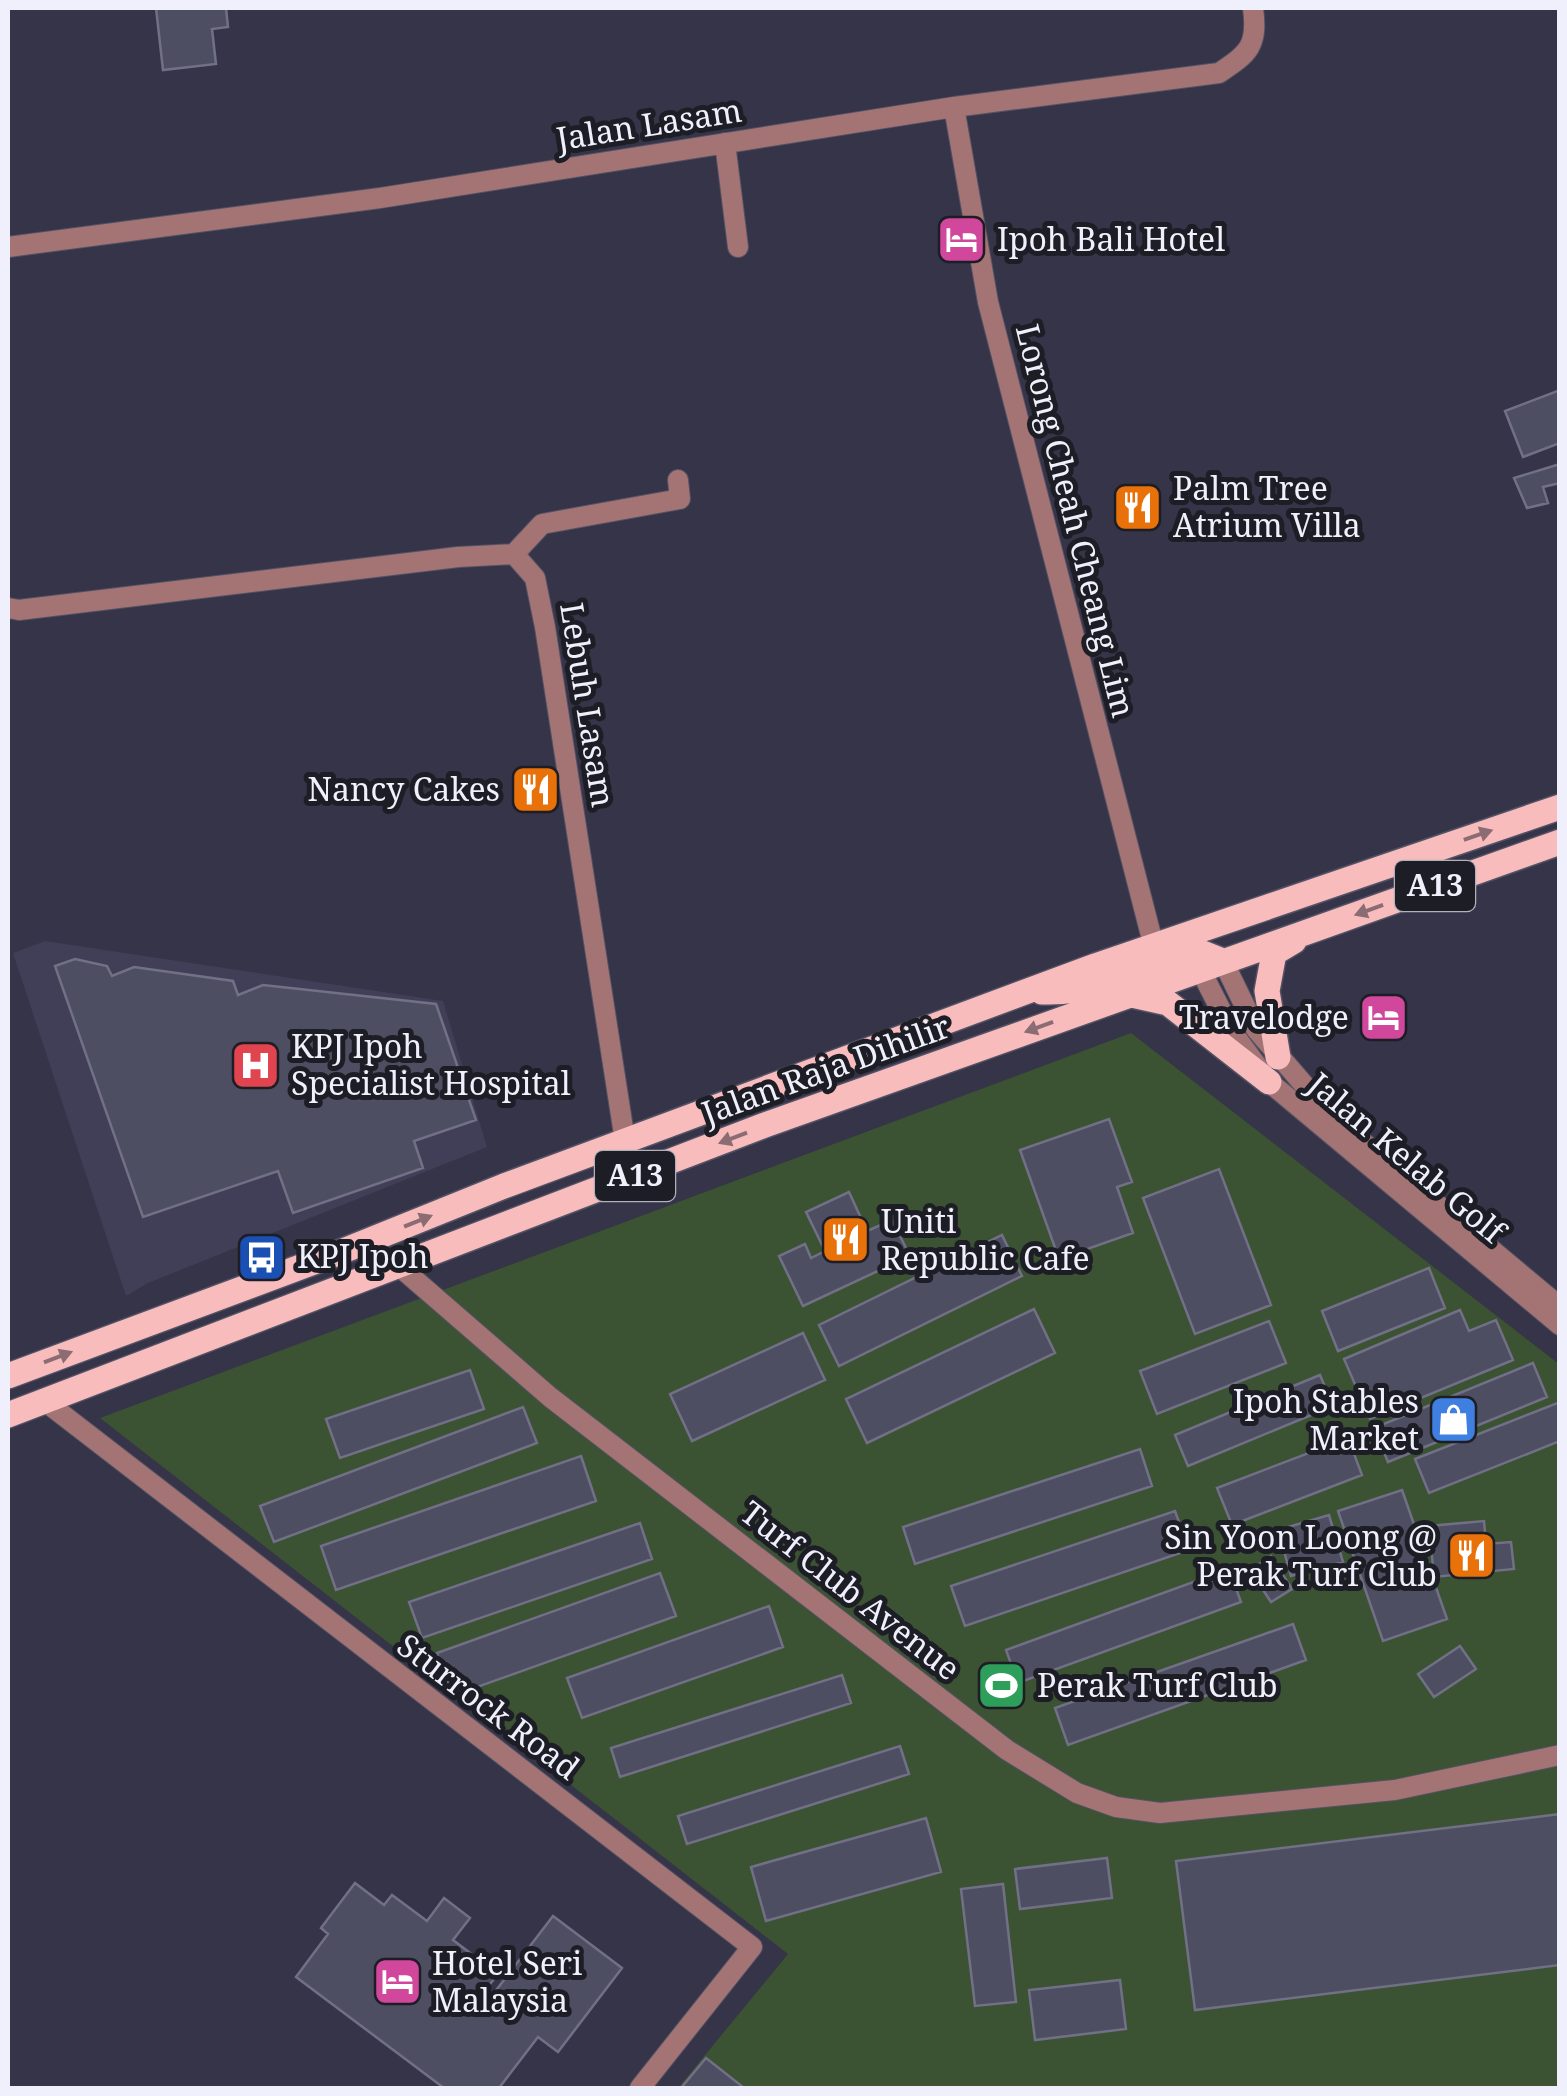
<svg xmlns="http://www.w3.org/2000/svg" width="1567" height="2096" font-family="'Noto Serif',serif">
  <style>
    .built { fill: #403f57 }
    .green { fill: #3b5233 }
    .building { fill: #4e4e62; stroke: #717086; stroke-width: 2.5 }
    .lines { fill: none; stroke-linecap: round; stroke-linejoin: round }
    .minor-casing { stroke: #535265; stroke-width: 22 }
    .tertiary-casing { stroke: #535265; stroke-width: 22 }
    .primary-casing { stroke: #535265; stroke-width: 28 }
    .minor { stroke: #a47474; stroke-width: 20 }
    .tertiary { stroke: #a47474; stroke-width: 20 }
    .primary { stroke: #f8bcbd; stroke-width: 25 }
    .oneway { fill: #8a6c72 }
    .labels { text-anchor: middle; stroke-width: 10; stroke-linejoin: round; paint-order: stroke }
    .shield { fill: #1d1d26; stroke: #b1b1bc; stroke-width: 2.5 }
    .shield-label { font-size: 30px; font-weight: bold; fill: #f0f0fc }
    .street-label { font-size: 32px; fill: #f0f0fc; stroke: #1d1d26 }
    .poi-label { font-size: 32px; fill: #f0f0fc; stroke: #1d1d26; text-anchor: start }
  </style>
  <rect width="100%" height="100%" fill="#353448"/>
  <path class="built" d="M45 941 443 1001 487 1147 148 1283 126 1296 13 953Z"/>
  <path class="green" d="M1131 1033 1559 1364V2088H678L788 1954 100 1418Z"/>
  <path class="building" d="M156 8H226L228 27 212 29 216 64 163 70Z
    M1560 390V443L1523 457 1505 411Z
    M1560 464V483L1543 487 1548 503 1527 508 1514 478Z
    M75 959 107 966 112 976 134 967 233 981 238 995 263 985 436 1004 476 1120 414 1141 423 1168 293 1213 278 1171 143 1217 55 966Z
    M1109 1119 1132 1182 1117 1187 1133 1233 1059 1259 1020 1150Z
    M1219 1169 1271 1305 1195 1334 1143 1198Z
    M849 1192 867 1231 892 1220 910 1256 803 1306 779 1256 805 1244 811 1258 825 1251 806 1212Z
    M1002 1235 1022 1276 839 1366 819 1325Z
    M1429 1268 1445 1308 1338 1351 1322 1311Z
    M1034 1309 1055 1353 867 1443 846 1399Z
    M1460 1310 1469 1331 1496 1320 1513 1360 1370 1419 1344 1359Z
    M1269 1321 1286 1363 1157 1414 1140 1371Z
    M803 1333 825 1380 692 1441 670 1394Z
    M1533 1363 1547 1397 1388 1462 1374 1428Z
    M470 1370 484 1409 340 1458 326 1419Z
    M1320 1375 1333 1406 1188 1466 1175 1435Z
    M1560 1402V1441L1429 1493 1415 1459Z
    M523 1407 537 1443 274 1542 260 1506Z
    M1348 1438 1362 1475 1232 1525 1217 1488Z
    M1140 1449 1152 1486 915 1564 903 1527Z
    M581 1456 596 1501 336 1590 321 1546Z
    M1402 1490 1447 1619 1383 1641 1338 1511Z
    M1175 1511 1189 1550 965 1626 951 1586Z
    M1329 1515 1343 1562 1291 1576 1278 1530Z
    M1484 1521 1486 1544 1511 1542 1514 1569 1434 1577 1429 1526Z
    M640 1523 652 1559 422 1638 409 1602Z
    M1271 1556 1292 1589 1271 1602 1250 1570Z
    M1229 1569 1241 1602 1018 1683 1006 1650Z
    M660 1573 676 1616 452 1696 437 1653Z
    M769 1606 783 1647 582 1718 567 1678Z
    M1293 1624 1306 1660 1068 1745 1055 1708Z
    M1460 1646 1476 1669 1434 1697 1418 1674Z
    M842 1675 851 1703 620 1777 611 1748Z
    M900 1746 909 1774 687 1844 678 1816Z
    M1560 1814V1965L1195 2010 1176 1861Z
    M926 1818 941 1872 766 1921 751 1867Z
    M1107 1858 1112 1898 1020 1909 1015 1869Z
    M355 1883 384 1905 392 1895 427 1921 444 1898 470 1918 453 1940 498 1974 487 1988 494 1993 553 1916 622 1968 558 2052 538 2037 499 2088H444L296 1977 328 1934 321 1928Z
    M1003 1884 1016 2002 975 2006 961 1889Z
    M1120 1980 1126 2029 1035 2040 1029 1990Z
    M706 2058 743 2087 742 2088H681Z"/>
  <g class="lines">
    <defs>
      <path id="minor" d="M954 107 988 302 1154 947
        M725 143 738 247
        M8 247 380 198 954 107 1219 73C1249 53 1258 46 1253 8
        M514 554 542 524 680 499 678 480
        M8 608 19 610 458 557 514 554 535 578 545 627 625 1141
        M400 1267 550 1397 1007 1750 1077 1793 1116 1807 1160 1813 1395 1790 1560 1755
        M46 1402 752 1947 640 2088"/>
      <path id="tertiary" d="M1223 961 1256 1029 1330 1115 1560 1307
        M1200 969 1232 1032 1269 1082 1560 1325"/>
      <path id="primary" d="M1042 992C1098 994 1146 970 1198 951L1223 961
        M1132 995 1168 1003 1269 1082
        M1278 1057 1267 991 1274 953 1294 941
        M8 1376 338 1253 504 1186 1095 966 1560 807
        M8 1415 765 1125 1560 842"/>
    </defs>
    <use href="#minor" class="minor-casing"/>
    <use href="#tertiary" class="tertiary-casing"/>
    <use href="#primary" class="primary-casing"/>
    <use href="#minor" class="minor"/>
    <use href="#tertiary" class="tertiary"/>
    <use href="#primary" class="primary"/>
  </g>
  <defs><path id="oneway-solid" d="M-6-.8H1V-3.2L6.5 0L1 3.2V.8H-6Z" transform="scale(2.5)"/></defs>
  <g class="oneway">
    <use href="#oneway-solid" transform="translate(1478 835) rotate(-19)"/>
    <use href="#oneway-solid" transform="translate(1369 910) rotate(160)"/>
    <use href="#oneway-solid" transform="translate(1039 1027) rotate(160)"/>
    <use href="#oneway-solid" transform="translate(733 1138) rotate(159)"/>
    <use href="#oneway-solid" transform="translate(418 1221) rotate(-22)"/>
    <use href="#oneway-solid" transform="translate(58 1357) rotate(-21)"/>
  </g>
  <defs>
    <symbol id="hotel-square" viewBox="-11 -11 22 22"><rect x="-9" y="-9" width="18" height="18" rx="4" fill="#d1479c" stroke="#1d1d26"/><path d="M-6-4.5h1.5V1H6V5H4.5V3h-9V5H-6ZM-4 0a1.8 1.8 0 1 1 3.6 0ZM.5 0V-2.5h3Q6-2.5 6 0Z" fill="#fff"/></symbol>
    <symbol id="restaurant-square" viewBox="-11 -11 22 22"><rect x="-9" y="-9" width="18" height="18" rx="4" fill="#e8710a" stroke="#1d1d26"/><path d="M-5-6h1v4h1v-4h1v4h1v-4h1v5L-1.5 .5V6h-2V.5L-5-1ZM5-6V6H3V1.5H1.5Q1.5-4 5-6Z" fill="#fff"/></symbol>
    <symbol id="hospital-square" viewBox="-11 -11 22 22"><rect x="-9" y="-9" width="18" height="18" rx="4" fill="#e0444e" stroke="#1d1d26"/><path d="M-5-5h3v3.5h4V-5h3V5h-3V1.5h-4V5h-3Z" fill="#fff"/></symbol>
    <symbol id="bus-square" viewBox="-11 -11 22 22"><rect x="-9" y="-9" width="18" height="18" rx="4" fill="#1a4fb4" stroke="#1d1d26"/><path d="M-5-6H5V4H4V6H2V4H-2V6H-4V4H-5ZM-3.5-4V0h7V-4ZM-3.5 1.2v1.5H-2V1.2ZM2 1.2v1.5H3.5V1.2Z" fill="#fff"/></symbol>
    <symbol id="shop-square" viewBox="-11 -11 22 22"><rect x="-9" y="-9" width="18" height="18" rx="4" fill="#3f7fe0" stroke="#1d1d26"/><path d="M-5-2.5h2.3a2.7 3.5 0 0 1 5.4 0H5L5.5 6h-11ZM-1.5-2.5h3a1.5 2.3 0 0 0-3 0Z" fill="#fff"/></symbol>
    <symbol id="stadium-square" viewBox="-11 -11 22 22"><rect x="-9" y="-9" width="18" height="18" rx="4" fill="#2e9e5b" stroke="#1d1d26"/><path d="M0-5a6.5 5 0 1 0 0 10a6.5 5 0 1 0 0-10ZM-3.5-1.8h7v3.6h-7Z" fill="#fff"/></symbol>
  </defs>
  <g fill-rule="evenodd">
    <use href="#hotel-square" x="934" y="212" width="55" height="55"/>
    <use href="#restaurant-square" x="1110" y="480" width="55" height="55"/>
    <use href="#restaurant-square" x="508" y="762" width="55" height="55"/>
    <use href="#hotel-square" x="1356" y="990" width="55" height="55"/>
    <use href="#hospital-square" x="228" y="1038" width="55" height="55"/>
    <use href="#restaurant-square" x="818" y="1212" width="55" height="55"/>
    <use href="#bus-square" x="234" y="1230" width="55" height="55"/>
    <use href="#shop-square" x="1426" y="1392" width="55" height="55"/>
    <use href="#restaurant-square" x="1444" y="1528" width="55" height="55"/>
    <use href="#stadium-square" x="974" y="1658" width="55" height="55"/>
    <use href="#hotel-square" x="370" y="1954" width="55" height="55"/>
  </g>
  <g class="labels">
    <g class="shield">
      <rect x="1395" y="861" width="80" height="50" rx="8"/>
      <rect x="595" y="1151" width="80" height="50" rx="8"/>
    </g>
    <g class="shield-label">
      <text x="1435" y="896">A13</text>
      <text x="635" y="1186">A13</text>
    </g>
    <g class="street-label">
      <text transform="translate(649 125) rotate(-9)" y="11">Jalan Lasam</text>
      <text transform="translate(1075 521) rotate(76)" y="11">Lorong Cheah Cheang Lim</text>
      <text transform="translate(587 705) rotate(81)" y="11">Lebuh Lasam</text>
      <text transform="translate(826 1070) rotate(-20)" y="11">Jalan Raja Dihilir</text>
      <text transform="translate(1406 1158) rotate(40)" y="11">Jalan Kelab Golf</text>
      <text transform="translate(850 1591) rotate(38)" y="11">Turf Club Avenue</text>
      <text transform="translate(488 1707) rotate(37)" y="11">Sturrock Road</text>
    </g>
    <g class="poi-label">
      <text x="997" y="251">Ipoh Bali Hotel</text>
      <text x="1173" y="500">Palm Tree<tspan x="1173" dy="37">Atrium Villa</tspan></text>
      <text x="500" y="801" text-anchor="end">Nancy Cakes</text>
      <text x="1349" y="1029" text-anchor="end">Travelodge</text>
      <text x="291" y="1058">KPJ Ipoh<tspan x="291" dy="37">Specialist Hospital</tspan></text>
      <text x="881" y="1233">Uniti<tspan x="881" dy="37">Republic Cafe</tspan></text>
      <text x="297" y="1268">KPJ Ipoh</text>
      <text x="1419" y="1413" text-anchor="end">Ipoh Stables<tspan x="1419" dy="37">Market</tspan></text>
      <text x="1437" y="1549" text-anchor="end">Sin Yoon Loong @<tspan x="1437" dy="37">Perak Turf Club</tspan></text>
      <text x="1037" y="1697">Perak Turf Club</text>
      <text x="432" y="1975">Hotel Seri<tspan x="432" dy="37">Malaysia</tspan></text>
    </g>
  </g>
  <rect width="1567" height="2096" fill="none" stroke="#f0f0fc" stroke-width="20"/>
</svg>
